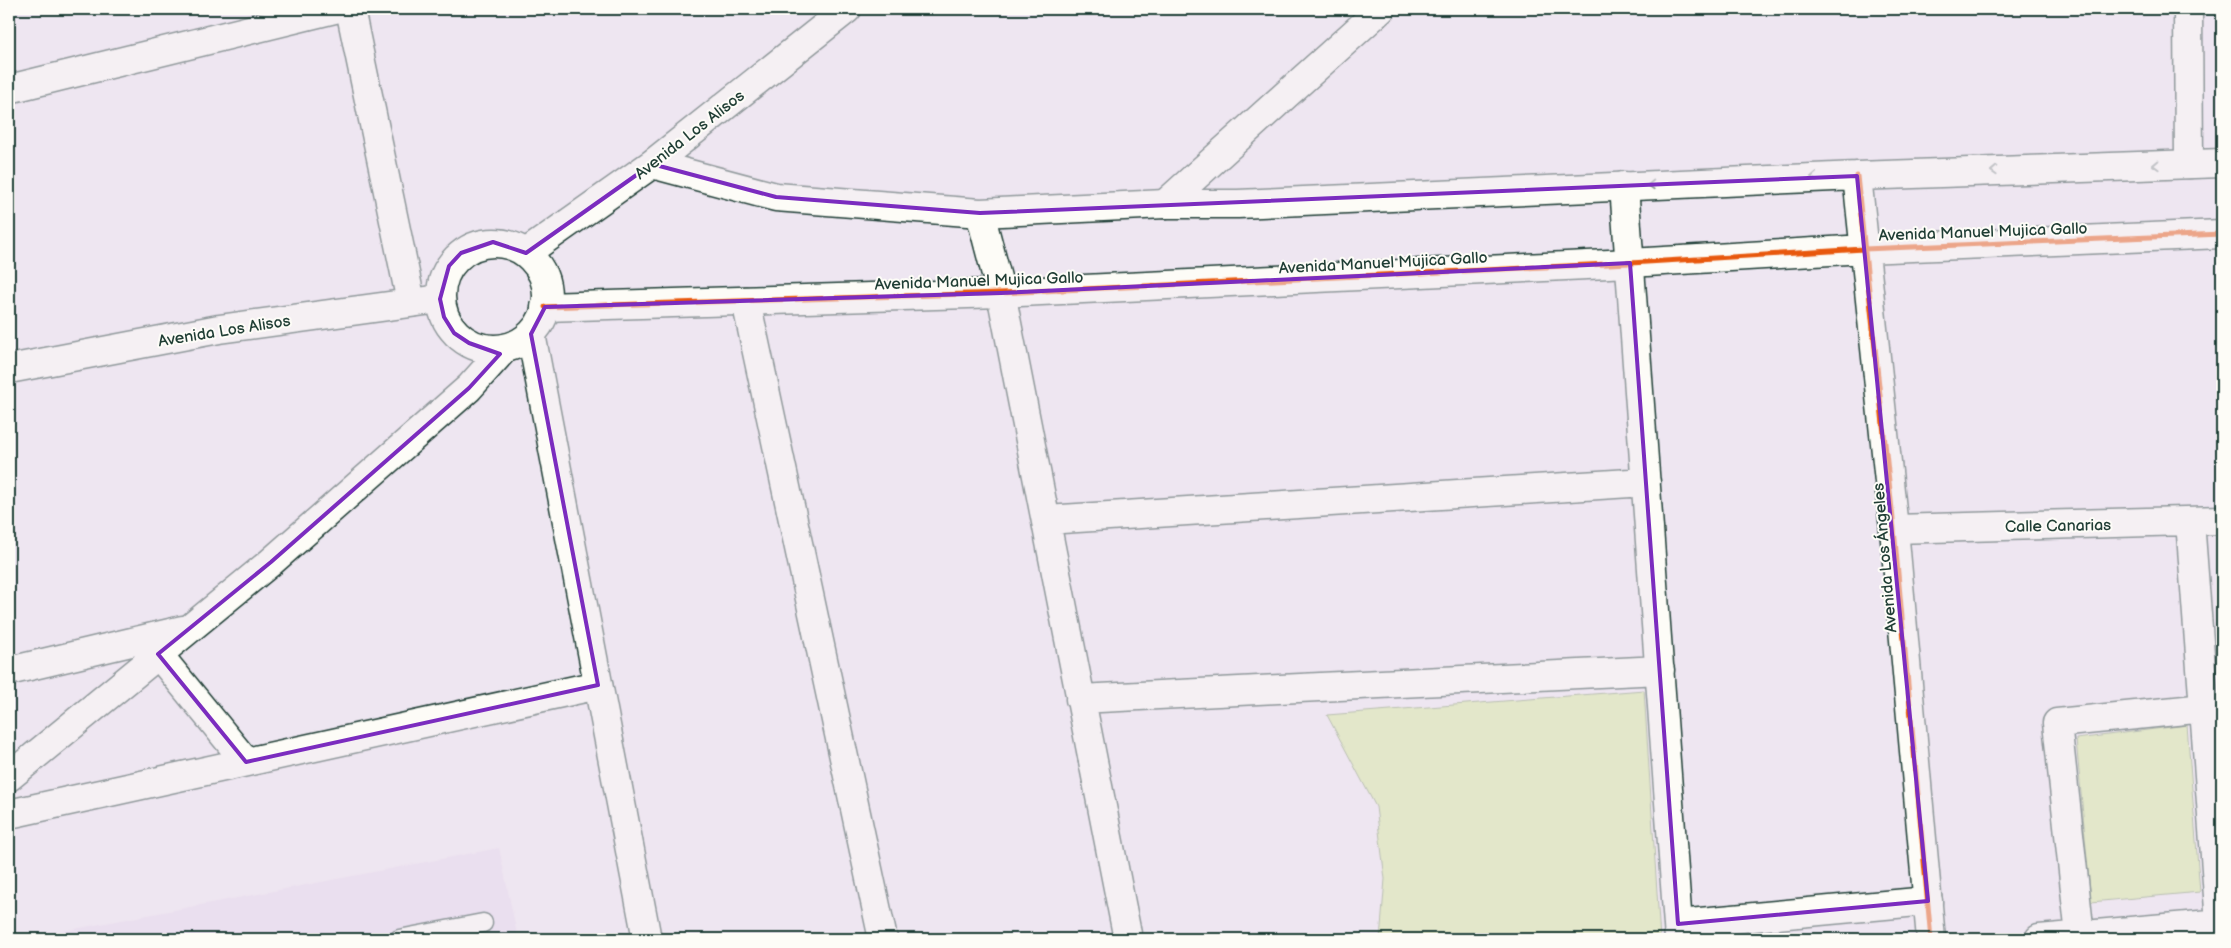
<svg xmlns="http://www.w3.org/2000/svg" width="2231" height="948" font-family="'Balsamiq Sans',sans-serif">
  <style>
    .built { fill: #e4d7ed }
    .green { fill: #d4e89c; stroke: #7a9268 }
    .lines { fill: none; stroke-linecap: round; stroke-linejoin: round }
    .service-casing { stroke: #1f3d34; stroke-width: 21 }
    .minor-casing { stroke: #1f3d34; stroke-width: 31 }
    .tertiary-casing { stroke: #1f3d34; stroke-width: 31 }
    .service { stroke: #fdfcf7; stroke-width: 18 }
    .minor { stroke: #fdfcf7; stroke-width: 28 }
    .tertiary { stroke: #fdfcf7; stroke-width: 28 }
    .cycleway-casing { stroke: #fdfcf7; stroke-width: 8 }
    .cycleway { stroke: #e8590c; stroke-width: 5 }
    .oneway { stroke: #8e9c96 }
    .marked { fill: none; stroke: #7b2cbf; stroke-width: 4; stroke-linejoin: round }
    .labels { text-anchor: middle; stroke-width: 4; stroke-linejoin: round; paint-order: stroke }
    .street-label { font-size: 16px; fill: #1f3d34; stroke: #fdfcf7 }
  </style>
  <rect width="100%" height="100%" fill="#eee6f1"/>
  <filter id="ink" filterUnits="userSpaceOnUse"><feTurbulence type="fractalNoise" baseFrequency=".02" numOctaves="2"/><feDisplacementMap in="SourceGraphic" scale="10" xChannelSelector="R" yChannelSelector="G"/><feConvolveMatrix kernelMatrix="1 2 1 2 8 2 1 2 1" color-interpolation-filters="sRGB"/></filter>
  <g filter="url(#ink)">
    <path class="built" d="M499 848 518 939H22Z"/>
    <path class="green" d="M1644 690 1660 939H1380L1385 879 1376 807 1327 715Z
      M2187 725 2200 892 2091 902 2076 739Z"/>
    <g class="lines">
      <defs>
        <path id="service" d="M399 939 483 923"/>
        <path id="minor" d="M350 9 411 302
          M2188 9 2189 164
          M9 89 335 9
          M1624 186 1679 939
          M1165 204 1381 9
          M1001 293 1128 939
          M746 301 883 939
          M1046 520 1646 482
          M2190 521 2220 923
          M1894 529 2222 520
          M158 654 246 762
          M9 671 182 630
          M1080 699 1660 670
          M9 777 271 562 469 388 505 348
          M9 814 598 685
          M1678 924 1928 901
          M2080 936 2057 723 2205 708
          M2039 939 2222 923"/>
        <path id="tertiary" d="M652 164 776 197 980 213 1001 293
          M1857 176 1894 529 1931 939
          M980 213 1165 204H1238L1857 176 2222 163
          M441 296a53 53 0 1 1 106 0a53 53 0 1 1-106 0Z
          M526 253 652 164 847 9
          M545 307 1001 293 1630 263 1864 249 2222 234
          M531 334 647 939
          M9 369 219 329 440 299"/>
      </defs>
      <use href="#service" class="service-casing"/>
      <use href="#minor" class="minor-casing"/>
      <use href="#tertiary" class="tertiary-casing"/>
      <use href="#service" class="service"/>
      <use href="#minor" class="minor"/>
      <use href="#tertiary" class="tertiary"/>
      <defs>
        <path id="cycleway" d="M1857 176 1894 529 1931 939
          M545 307 1001 293 1630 263 1864 249 2222 234"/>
      </defs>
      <use href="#cycleway" class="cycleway-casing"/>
      <use href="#cycleway" class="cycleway"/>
    </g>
    <defs><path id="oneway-chevron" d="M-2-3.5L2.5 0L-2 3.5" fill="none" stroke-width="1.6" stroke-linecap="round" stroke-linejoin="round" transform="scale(1.25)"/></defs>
    <g class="oneway">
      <use href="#oneway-chevron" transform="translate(2156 165) rotate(178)"/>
      <use href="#oneway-chevron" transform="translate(1994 171) rotate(178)"/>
      <use href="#oneway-chevron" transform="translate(1814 177) rotate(177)"/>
      <use href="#oneway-chevron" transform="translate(1651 185) rotate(177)"/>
    </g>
  </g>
  <path d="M0 0H2231V948H0ZM652 164 776 197 980 213 1857 176 1928 901 1678 924 1630 263 1001 293 545 307 531 334 598 685 246 762 158 654 271 562 469 388 500 354 469 343 454 333 444 317 440 299 449 266 461 253 493 242 526 253Z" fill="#eee6f1" fill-opacity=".55" fill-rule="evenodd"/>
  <path class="marked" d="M652 164 776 197 980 213 1857 176 1928 901 1678 924 1630 263 1001 293 545 307 531 334 598 685 246 762 158 654 271 562 469 388 500 354 469 343 454 333 444 317 440 299 449 266 461 253 493 242 526 253Z"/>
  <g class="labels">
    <g class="street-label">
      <text transform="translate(689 134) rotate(-38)" y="6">Avenida Los Alisos</text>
      <text transform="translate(1983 231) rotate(-2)" y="6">Avenida Manuel Mujica Gallo</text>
      <text transform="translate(1383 262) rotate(-3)" y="6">Avenida Manuel Mujica Gallo</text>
      <text transform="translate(979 280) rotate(-2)" y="6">Avenida Manuel Mujica Gallo</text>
      <text transform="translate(224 330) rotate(-9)" y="6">Avenida Los Alisos</text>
      <text transform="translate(2058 525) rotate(-1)" y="6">Calle Canarias</text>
      <text transform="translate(1884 558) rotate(-95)" y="6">Avenida Los Ángeles</text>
    </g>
  </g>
  <rect width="2231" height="948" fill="none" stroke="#fdfcf7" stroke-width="30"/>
  <rect x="15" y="15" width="2201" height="918" fill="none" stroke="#1f3d34" stroke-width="2" filter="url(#ink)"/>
</svg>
